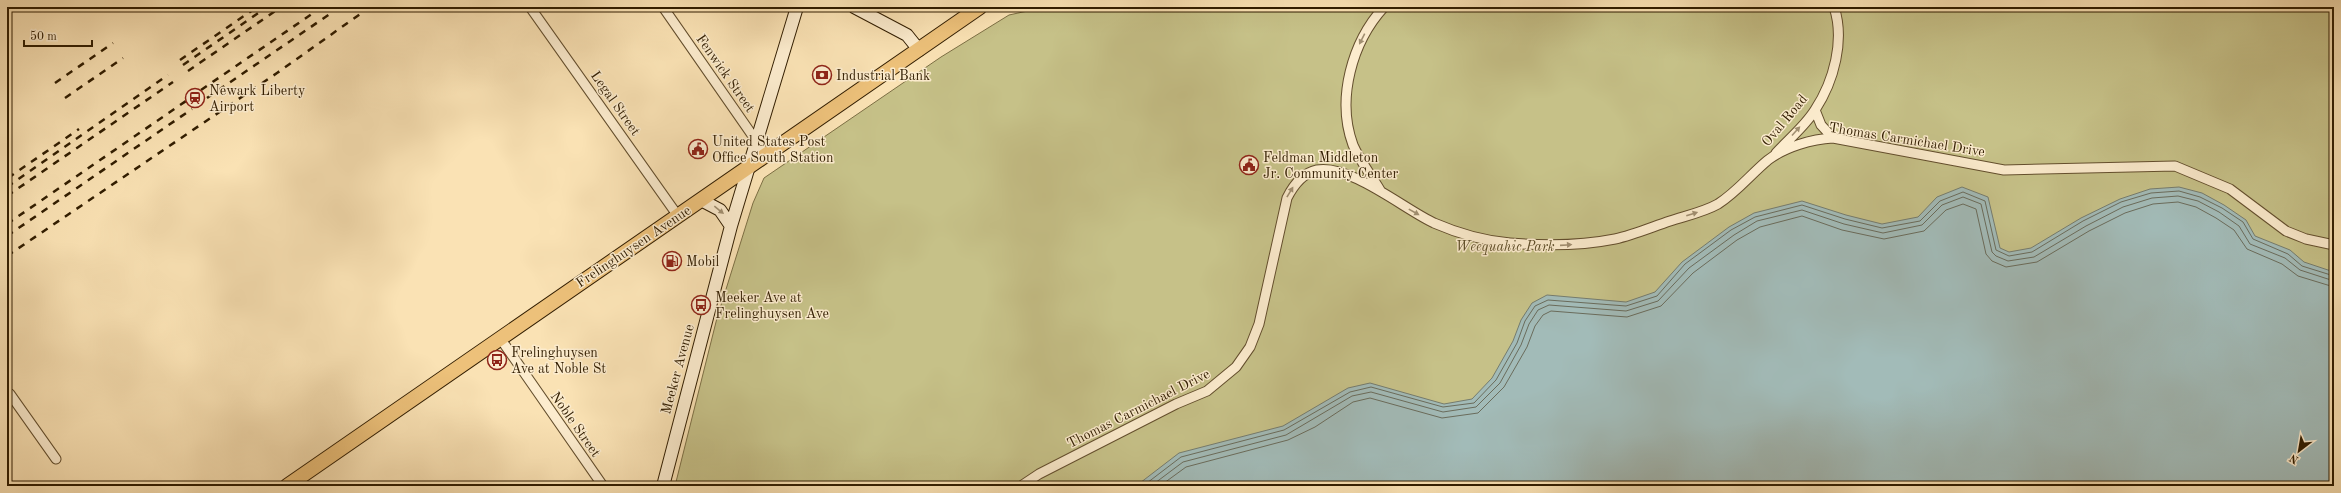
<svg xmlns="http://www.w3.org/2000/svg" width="2341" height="493" font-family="'Old Standard TT',serif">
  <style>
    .green { fill: #c6c188; stroke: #7c6f44 }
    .water { fill: #a2bbb8; stroke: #757c6e }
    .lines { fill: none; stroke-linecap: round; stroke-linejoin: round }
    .shore { stroke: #6a6c5c; stroke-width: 1 }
    .street-casing { stroke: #634e2d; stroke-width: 11 }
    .secondary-casing { stroke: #311d00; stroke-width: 14 }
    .primary-casing { stroke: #311d00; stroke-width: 16 }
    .street { stroke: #fcecce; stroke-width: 9 }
    .secondary { stroke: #fcecce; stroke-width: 12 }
    .primary { stroke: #edc17a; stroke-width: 14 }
    .rail { stroke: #311d00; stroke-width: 2.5; stroke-dasharray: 7 7; stroke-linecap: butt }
    .oneway { fill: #a18f71 }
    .labels { text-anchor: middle; stroke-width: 3; stroke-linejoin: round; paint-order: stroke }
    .street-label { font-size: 14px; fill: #311d00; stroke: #fcecce }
    .poi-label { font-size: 14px; fill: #311d00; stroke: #fcecce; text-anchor: start }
    .park-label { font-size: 14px; font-style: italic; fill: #5e4e29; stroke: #fcecce }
  </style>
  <rect width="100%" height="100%" fill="#fae2b4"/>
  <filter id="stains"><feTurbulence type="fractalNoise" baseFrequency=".005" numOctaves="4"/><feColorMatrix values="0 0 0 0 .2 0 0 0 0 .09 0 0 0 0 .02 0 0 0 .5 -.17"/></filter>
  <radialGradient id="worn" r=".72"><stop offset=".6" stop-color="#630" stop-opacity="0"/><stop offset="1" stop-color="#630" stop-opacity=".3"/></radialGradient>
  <path class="green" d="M1046 7H2334V486H675L717 318 753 203 764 178 941 57 1009 15Z"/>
  <path class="water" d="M1962 187 1988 197 2000 248 2009 252 2031 248 2081 218 2120 199 2150 189 2179 187 2202 193 2224 205 2246 220 2255 236 2290 250 2304 262 2334 272V486H1136L1179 453 1283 426 1348 388 1370 383 1444 404 1472 399 1492 378 1513 341 1521 320 1532 303 1547 295 1626 302 1655 292 1682 262 1729 227 1754 213 1802 201 1846 215 1882 224 1918 217 1937 197Z"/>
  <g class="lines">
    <path class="shore" d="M1143 486 1181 457 1284 430 1350 392 1371 387 1443 407 1474 403 1496 380 1517 343 1525 321 1535 306 1548 300 1626 306 1657 296 1685 264 1731 230 1755 217 1802 205 1845 219 1882 228 1920 221 1940 201 1963 192 1985 201 1996 250 2009 256 2032 252 2083 221 2121 202 2151 193 2179 191 2200 197 2222 208 2243 222 2253 239 2288 254 2302 266 2334 276
      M1151 486 1183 462 1286 435 1352 396 1371 392 1443 412 1476 407 1500 383 1521 345 1529 324 1538 310 1549 305 1626 311 1658 301 1689 268 1734 235 1757 221 1802 210 1844 224 1883 233 1922 225 1942 205 1963 197 1981 204 1992 252 1996 256 2008 261 2034 257 2086 226 2123 207 2152 198 2178 196 2198 201 2219 212 2239 226 2250 244 2285 258 2300 270 2334 281
      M1160 486 1186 467 1288 440 1315 427 1353 402 1370 398 1442 418 1478 413 1504 387 1527 347 1535 326 1543 315 1551 311 1627 317 1661 306 1693 273 1737 240 1760 227 1802 216 1842 230 1884 239 1924 231 1946 210 1963 204 1976 209 1986 254 1992 261 2006 267 2037 262 2089 231 2125 213 2153 204 2178 202 2196 207 2216 218 2234 230 2247 249 2282 264 2298 276 2334 287"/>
    <defs>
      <path id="street" d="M530 7 678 216
        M663 7 766 155
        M1815 110 1821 125 1833 138
        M1776 153C1789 139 1805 126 1815 110 1834 81 1845 40 1834 7
        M1380 190C1371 175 1360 161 1353 145 1336 99 1352 42 1384 7
        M500 338 603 486
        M10 394 56 459
        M1021 486 1039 474 1176 404 1207 391 1236 367 1250 347 1259 324 1287 198C1293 186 1303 173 1317 170 1350 164 1404 209 1434 223 1457 233 1485 241 1510 243 1545 246 1580 246 1615 239 1633 235 1652 227 1670 221 1685 216 1704 212 1718 204 1737 192 1751 174 1768 160 1785 147 1812 139 1833 138L2004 170 2175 166 2230 189 2286 231 2306 239 2334 245"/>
      <path id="secondary" d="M854 7 907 35 919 50
        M701 200 720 210 731 226
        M663 486 731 226 797 7"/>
      <path id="primary" d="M287 486 980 7"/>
    </defs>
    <use href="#street" class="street-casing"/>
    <use href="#secondary" class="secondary-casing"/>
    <use href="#primary" class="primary-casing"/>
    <use href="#street" class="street"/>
    <use href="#secondary" class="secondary"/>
    <use href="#primary" class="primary"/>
    <path class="rail" d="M180 60 257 7
      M183 65 267 7
      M188 71 281 7
      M55 83 113 43
      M201 90 322 7
      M65 98 123 58
      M207 98 340 7
      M8 178 79 129
      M7 187 168 75
      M7 196 173 82
      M7 224 186 101
      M7 236 192 109
      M7 256 277 73 370 7"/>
  </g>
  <defs><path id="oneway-solid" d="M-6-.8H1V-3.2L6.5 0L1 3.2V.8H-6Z"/></defs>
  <g class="oneway">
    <use href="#oneway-solid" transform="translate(1362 39) rotate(117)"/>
    <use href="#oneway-solid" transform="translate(1796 131) rotate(-48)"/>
    <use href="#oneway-solid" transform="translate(1290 192) rotate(-59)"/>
    <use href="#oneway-solid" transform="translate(719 210) rotate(39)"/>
    <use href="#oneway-solid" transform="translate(1414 212) rotate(29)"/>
    <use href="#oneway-solid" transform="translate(1692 214) rotate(-18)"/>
    <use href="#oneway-solid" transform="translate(1566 245) rotate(-4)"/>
  </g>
  <defs>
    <symbol id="bank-ring" viewBox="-11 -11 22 22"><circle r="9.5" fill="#fcecce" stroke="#8f2418" stroke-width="1.5"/><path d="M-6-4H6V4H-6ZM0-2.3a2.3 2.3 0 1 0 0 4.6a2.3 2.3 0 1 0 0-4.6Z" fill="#8f2418"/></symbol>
    <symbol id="station-ring" viewBox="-11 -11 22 22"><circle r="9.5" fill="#fcecce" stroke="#8f2418" stroke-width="1.5"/><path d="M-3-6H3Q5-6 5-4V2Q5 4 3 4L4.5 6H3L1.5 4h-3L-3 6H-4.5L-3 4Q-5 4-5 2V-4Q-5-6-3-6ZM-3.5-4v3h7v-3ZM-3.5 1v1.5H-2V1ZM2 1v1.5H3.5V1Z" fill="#8f2418"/></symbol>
    <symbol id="civic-ring" viewBox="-11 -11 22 22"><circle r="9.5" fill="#fcecce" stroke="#8f2418" stroke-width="1.5"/><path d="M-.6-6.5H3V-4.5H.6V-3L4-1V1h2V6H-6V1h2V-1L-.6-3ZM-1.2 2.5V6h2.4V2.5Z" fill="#8f2418"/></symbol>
    <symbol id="fuel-ring" viewBox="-11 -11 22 22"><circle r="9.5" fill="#fcecce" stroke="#8f2418" stroke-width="1.5"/><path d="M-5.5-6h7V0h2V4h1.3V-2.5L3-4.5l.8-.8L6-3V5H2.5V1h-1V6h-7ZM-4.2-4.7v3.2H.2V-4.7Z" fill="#8f2418"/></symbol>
    <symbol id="bus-ring" viewBox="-11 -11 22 22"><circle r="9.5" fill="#fcecce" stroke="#8f2418" stroke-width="1.5"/><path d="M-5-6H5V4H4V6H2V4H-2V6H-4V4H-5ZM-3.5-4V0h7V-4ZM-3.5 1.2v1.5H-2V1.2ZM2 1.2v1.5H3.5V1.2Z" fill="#8f2418"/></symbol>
  </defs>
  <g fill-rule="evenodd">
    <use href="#bank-ring" x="811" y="64" width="22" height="22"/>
    <use href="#station-ring" x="184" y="87" width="22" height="22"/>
    <use href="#civic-ring" x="687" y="138" width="22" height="22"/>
    <use href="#civic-ring" x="1238" y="154" width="22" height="22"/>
    <use href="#fuel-ring" x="661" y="250" width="22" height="22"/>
    <use href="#bus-ring" x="690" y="294" width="22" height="22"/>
    <use href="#bus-ring" x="486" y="349" width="22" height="22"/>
  </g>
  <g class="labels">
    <g class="street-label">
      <text transform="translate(726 73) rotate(55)" y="5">Fenwick Street</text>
      <text transform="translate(616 103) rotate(55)" y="5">Legal Street</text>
      <text transform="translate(1784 120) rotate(-50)" y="5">Oval Road</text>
      <text transform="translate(1907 139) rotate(9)" y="5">Thomas Carmichael Drive</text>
      <text transform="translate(633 246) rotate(-34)" y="5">Frelinghuysen Avenue</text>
      <text transform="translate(677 369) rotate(-75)" y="5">Meeker Avenue</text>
      <text transform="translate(1138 408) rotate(-27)" y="5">Thomas Carmichael Drive</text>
      <text transform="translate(576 424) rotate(55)" y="5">Noble Street</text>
    </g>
    <g class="poi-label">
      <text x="836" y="80">Industrial Bank</text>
      <text x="209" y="95">Newark Liberty<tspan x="209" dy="16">Airport</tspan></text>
      <text x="712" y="146">United States Post<tspan x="712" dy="16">Office South Station</tspan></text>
      <text x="1263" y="162">Feldman Middleton<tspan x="1263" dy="16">Jr. Community Center</tspan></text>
      <text x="686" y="266">Mobil</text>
      <text x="715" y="302">Meeker Ave at<tspan x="715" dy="16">Frelinghuysen Ave</tspan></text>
      <text x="511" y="357">Frelinghuysen<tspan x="511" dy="16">Ave at Noble St</tspan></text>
    </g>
    <g class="park-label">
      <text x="1505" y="251">Weequahic Park</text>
    </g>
  </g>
  <rect width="2341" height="493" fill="none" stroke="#fae2b4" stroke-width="24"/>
  <rect x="8" y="8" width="2325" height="477" fill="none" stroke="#311d00" stroke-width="2"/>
  <rect x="12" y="12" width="2317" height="469" fill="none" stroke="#311d00"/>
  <g transform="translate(2299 451) rotate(211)" stroke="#fcecce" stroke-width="3" paint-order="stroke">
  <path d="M0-3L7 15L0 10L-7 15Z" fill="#311d00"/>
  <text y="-6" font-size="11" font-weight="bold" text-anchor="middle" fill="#311d00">N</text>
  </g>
  <path d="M24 40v6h68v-6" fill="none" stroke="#311d00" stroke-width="2"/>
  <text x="30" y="40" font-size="12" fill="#311d00" stroke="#fcecce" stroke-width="3" paint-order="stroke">50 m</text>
  <rect width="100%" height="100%" filter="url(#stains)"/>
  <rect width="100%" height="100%" fill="url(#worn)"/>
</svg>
